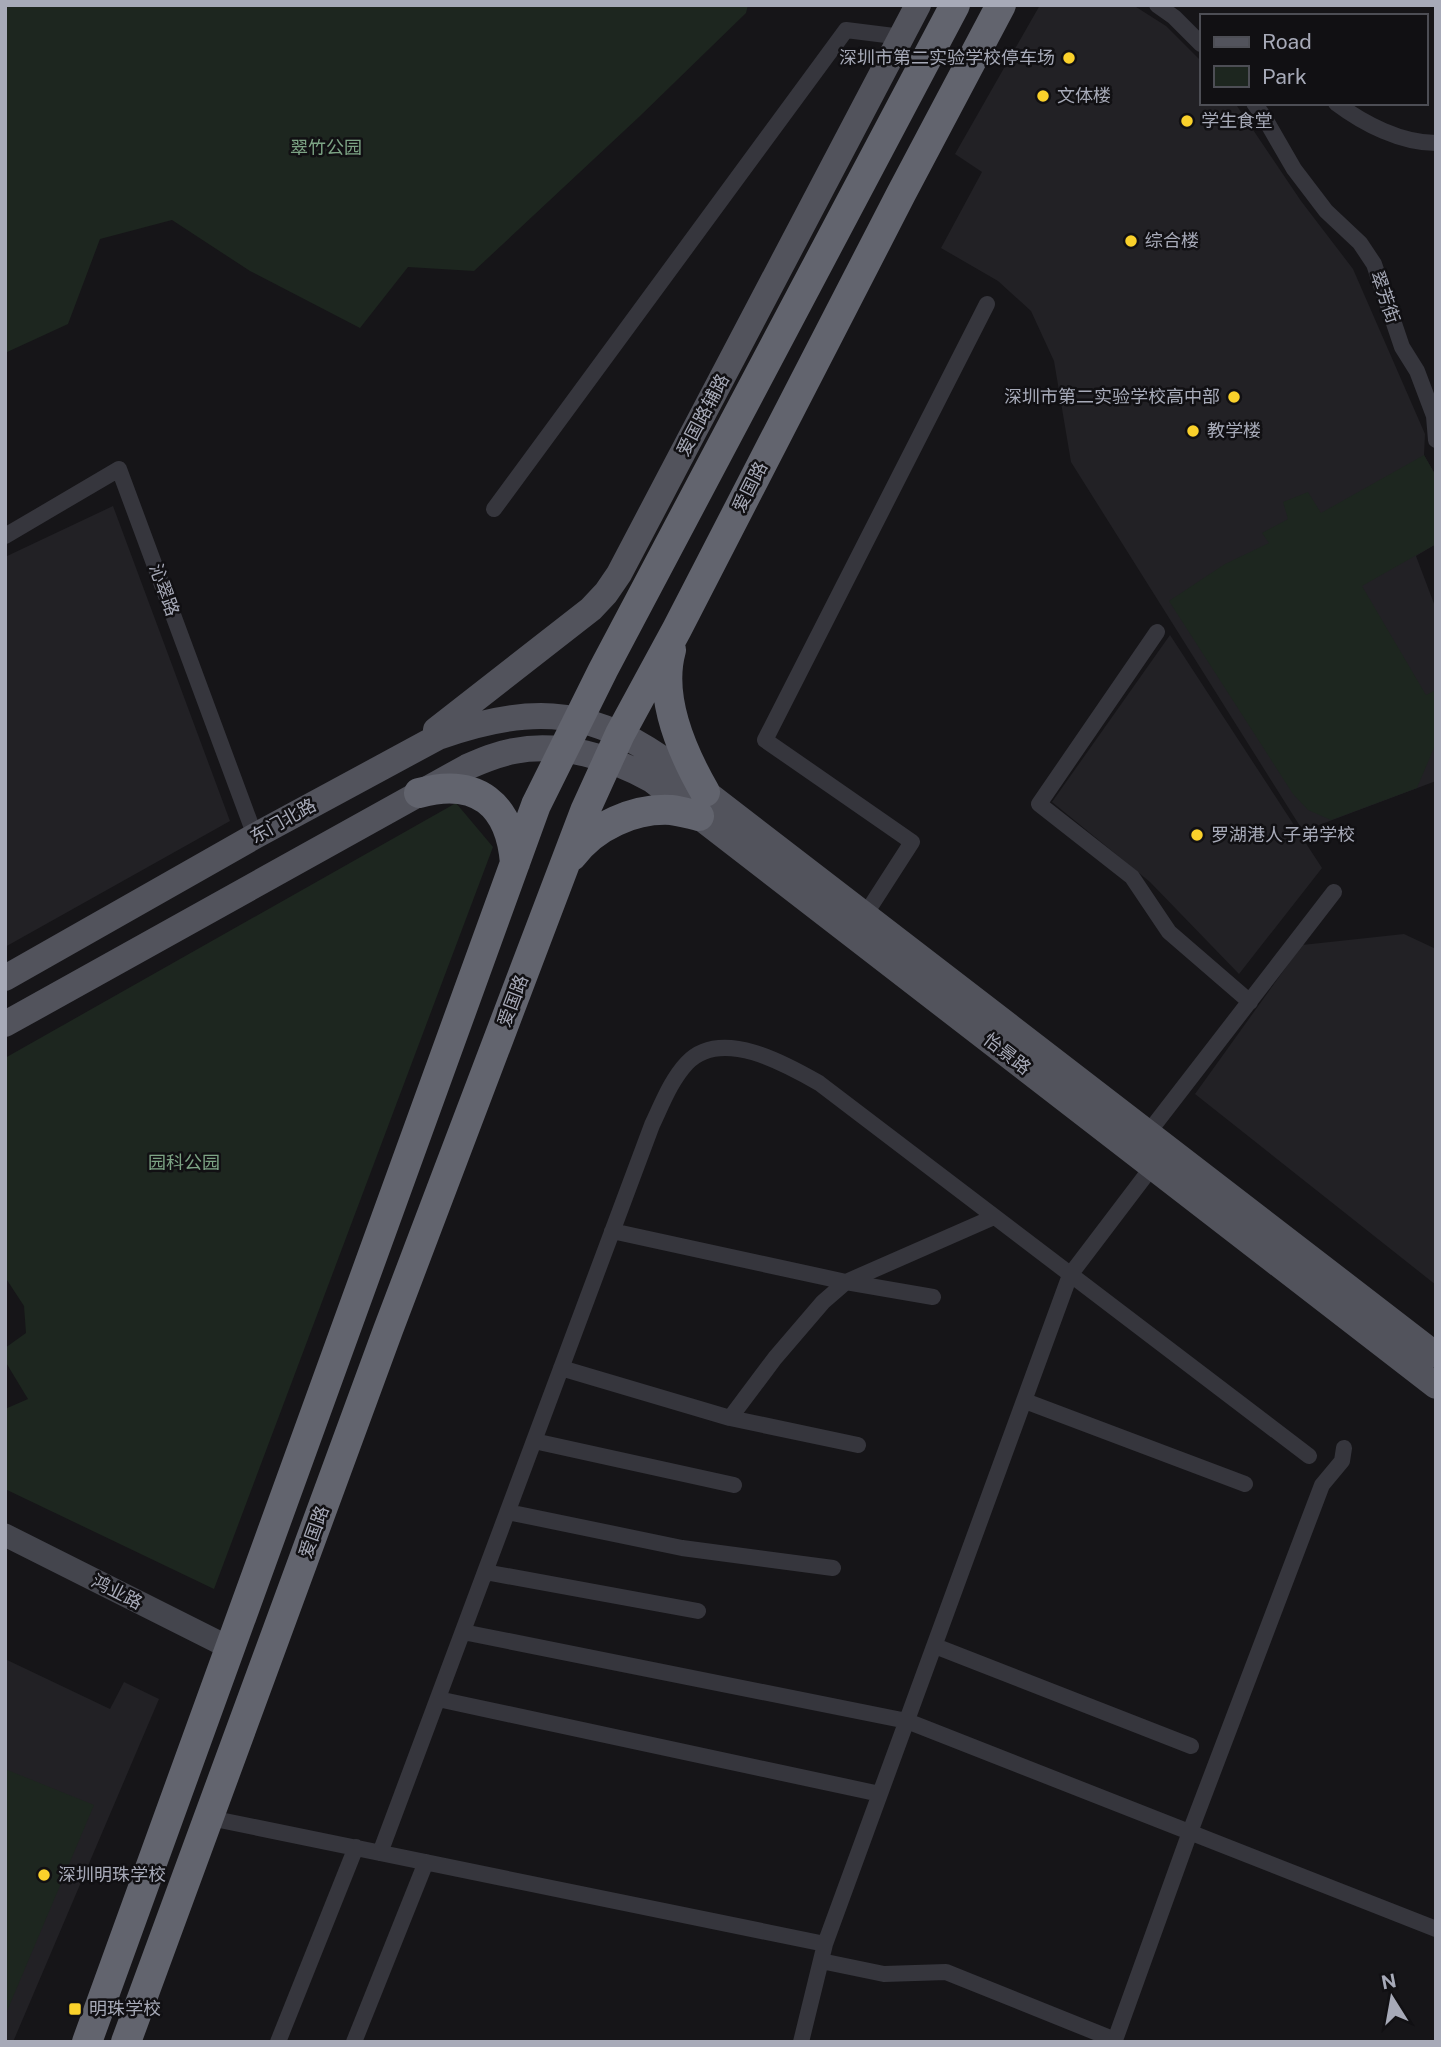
<svg xmlns="http://www.w3.org/2000/svg" width="1441" height="2047" font-family="'Public Sans','Noto Sans SC',sans-serif">
  <style>
    .built { fill: #222125 }
    .green { fill: #1d261f }
    .lines { fill: none; stroke-linecap: round; stroke-linejoin: round }
    .street { stroke: #36363d; stroke-width: 16 }
    .secondary { stroke: #44454d; stroke-width: 23 }
    .primary { stroke: #52535c; stroke-width: 26 }
    .highway { stroke: #62646e; stroke-width: 30 }
    .poi-dot { fill: #fad12b; stroke: #111013; stroke-width: 2.5 }
    .labels { text-anchor: middle; stroke-width: 5; stroke-linejoin: round; paint-order: stroke }
    .poi-label { font-size: 18px; fill: #a7aab8; stroke: #111013; text-anchor: start }
    .park-label { font-size: 18px; fill: #7da485; stroke: #111013 }
    .street-label { font-size: 18px; fill: #a7aab8; stroke: #111013 }
  </style>
  <rect width="100%" height="100%" fill="#161518"/>
  <path class="built" d="M1040 5H1133L1166 26 1201 61V103H1235L1301 201 1353 269 1425 434 1424 455 1436 476V544L1416 556 1436 609V781L1303 831 1071 462 1054 361 1031 311 998 281 941 248 982 172 955 154Z
    M113 506 230 821 5 947V557Z
    M1170 635 1322 868 1239 974 1150 882 1052 802Z
    M1404 934 1436 949V1285L1195 1094 1302 945Z
    M5 1659 110 1709 124 1682 159 1699 13 2042H5Z"/>
  <path class="green" d="M5 5H748L746 13 640 116 474 271 408 267 360 328 250 271 172 220 100 239 68 324 5 353Z
    M1424 455 1436 476V544L1362 586 1426 695 1436 690V743L1417 788 1331 820 1308 810 1293 794 1169 601 1225 564 1269 543 1262 533 1288 519 1283 502 1308 492 1321 513Z
    M456 803 493 847 214 1589 5 1489V1409L28 1399 5 1361V1348L26 1333 24 1306 5 1277V1058Z
    M5 1769 94 1805 5 2016Z"/>
  <g class="lines">
    <path class="street" d="M1157 5 1174 17 1201 44
      M1254 103 1264 117 1294 169 1326 211 1360 243 1374 264 1402 347 1417 371 1434 416 1436 440
      M1336 103C1364 124 1401 143 1436 143
      M494 509 846 30 902 37
      M5 536 119 469 255 836
      M1157 632 1039 804 1132 877 1169 932 1250 1002
      M865 915 912 842 765 740 987 304
      M1148 1133 1334 892
      M612 1231 846 1282 933 1297
      M561 1368 730 1418 858 1445
      M1025 1401 1245 1484
      M730 1418 775 1358 823 1302 846 1282 994 1217
      M534 1441 734 1485
      M508 1512 682 1548 833 1568
      M485 1572 698 1611
      M463 1632 907 1721 1436 1929
      M935 1646 1191 1746
      M438 1699 880 1794
      M210 1818 825 1944
      M380 1853 652 1125C662 1104 671 1080 687 1063 721 1027 786 1064 819 1083L1309 1456
      M821 1961 884 1974 946 1972 1115 2040 1190 1832 1322 1485 1342 1461 1344 1448
      M278 2042 356 1847
      M354 2042 426 1862
      M801 2042 825 1944 1070 1275 1152 1167"/>
    <path class="secondary" d="M5 1535 230 1648"/>
    <path class="primary" d="M436 730 591 609 606 593 619 574 918 5
      M5 978 255 836 438 737C522 707 585 705 661 758L1436 1355
      M5 1024 467 767C483 760 497 754 514 751 560 742 612 757 652 780L1436 1386"/>
    <path class="highway" d="M671 650C658 697 682 752 705 792
      M419 793C477 777 510 804 515 863
      M572 856C594 826 634 808 671 810 680 811 690 814 699 816
      M87 2042 536 805 603 670 955 5
      M126 2042 388 1330 585 811 620 734 677 629 901 194 1001 5"/>
  </g>
  <g class="poi-dot">
    <circle cx="1069" cy="58" r="7"/>
    <circle cx="1043" cy="96" r="7"/>
    <circle cx="1187" cy="121" r="7"/>
    <circle cx="1131" cy="241" r="7"/>
    <circle cx="1234" cy="397" r="7"/>
    <circle cx="1193" cy="431" r="7"/>
    <circle cx="1197" cy="835" r="7"/>
    <circle cx="44" cy="1875" r="7"/>
    <rect x="68" y="2002" width="14" height="14" rx="3.5"/>
  </g>
  <g class="labels">
    <g class="poi-label">
      <text x="1055" y="64" text-anchor="end">深圳市第二实验学校停车场</text>
      <text x="1057" y="102">文体楼</text>
      <text x="1201" y="127">学生食堂</text>
      <text x="1145" y="247">综合楼</text>
      <text x="1220" y="403" text-anchor="end">深圳市第二实验学校高中部</text>
      <text x="1207" y="437">教学楼</text>
      <text x="1211" y="841">罗湖港人子弟学校</text>
      <text x="58" y="1881">深圳明珠学校</text>
      <text x="89" y="2015">明珠学校</text>
    </g>
    <g class="park-label">
      <text x="326" y="154">翠竹公园</text>
      <text x="184" y="1169">园科公园</text>
    </g>
    <g class="street-label">
      <text transform="translate(1385 297) rotate(71)" y="6">翠芳街</text>
      <text transform="translate(703 415) rotate(-62)" y="6">爱国路辅路</text>
      <text transform="translate(750 487) rotate(-63)" y="6">爱国路</text>
      <text transform="translate(164 590) rotate(70)" y="6">沁翠路</text>
      <text transform="translate(283 821) rotate(-29)" y="6">东门北路</text>
      <text transform="translate(513 1001) rotate(-69)" y="6">爱国路</text>
      <text transform="translate(1007 1054) rotate(38)" y="6">怡景路</text>
      <text transform="translate(314 1532) rotate(-70)" y="6">爱国路</text>
      <text transform="translate(117 1592) rotate(27)" y="6">鸿业路</text>
    </g>
  </g>
  <rect width="1441" height="2047" fill="none" stroke="#a7aab8" stroke-width="14"/>
  <rect x="1200" y="14" width="228" height="91" fill="#111013" stroke="#4d4e55" stroke-width="2"/>
  <rect x="1214" y="37" width="35" height="10" fill="#52535c" stroke="#4d4e55" stroke-width="2"/>
  <text x="1262" y="49" font-size="21" fill="#a7aab8">Road</text>
  <rect x="1214" y="66" width="35" height="21" fill="#1d261f" stroke="#4d4e55" stroke-width="2"/>
  <text x="1262" y="84" font-size="21" fill="#a7aab8">Park</text>
  <g transform="translate(1392 1998) rotate(349)" stroke="#111013" stroke-width="5" paint-order="stroke">
  <path d="M0-5L12 26L0 18L-12 26Z" fill="#a7aab8"/>
  <text y="-10" font-size="19" font-weight="bold" text-anchor="middle" fill="#a7aab8">N</text>
  </g>
</svg>
